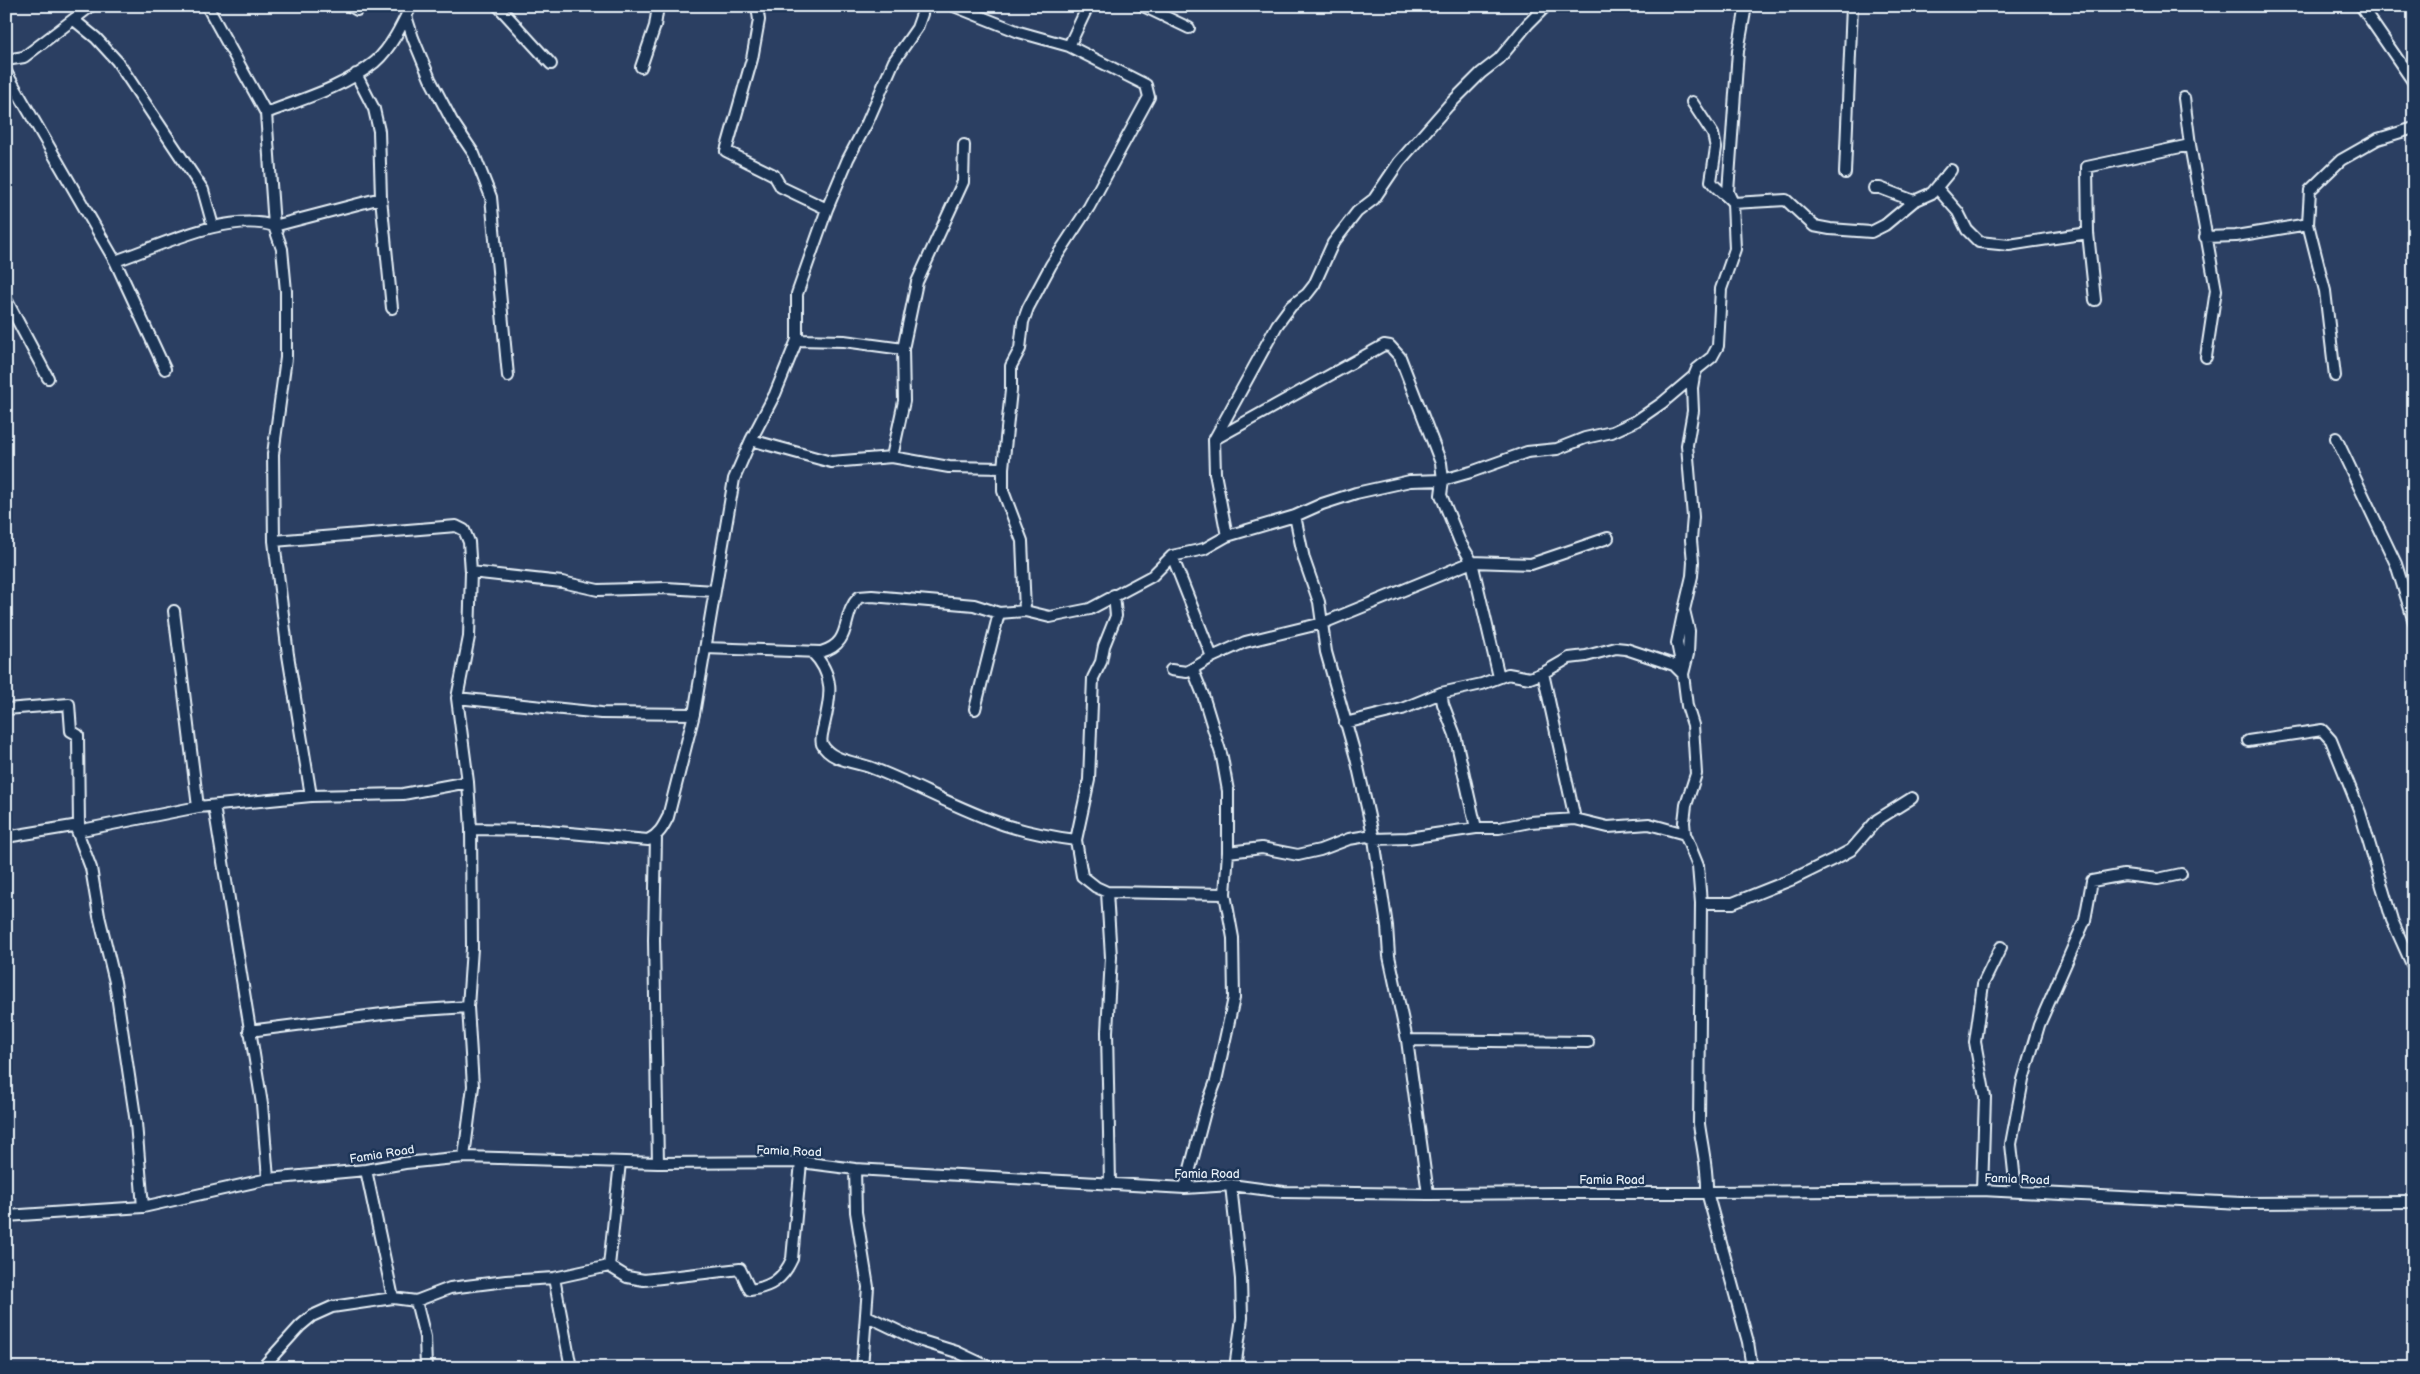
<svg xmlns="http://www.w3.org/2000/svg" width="2420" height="1374" font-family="'Balsamiq Sans',sans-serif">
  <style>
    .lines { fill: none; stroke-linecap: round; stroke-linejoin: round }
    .minor-casing { stroke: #e8f1f8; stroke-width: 14 }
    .minor { stroke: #1d3557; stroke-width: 10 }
    .labels { text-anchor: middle; stroke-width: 5; stroke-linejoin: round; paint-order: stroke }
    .street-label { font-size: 12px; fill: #e8f1f8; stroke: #1d3557 }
  </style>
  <rect width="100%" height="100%" fill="#2b3f62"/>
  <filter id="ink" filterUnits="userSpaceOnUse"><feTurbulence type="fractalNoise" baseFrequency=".02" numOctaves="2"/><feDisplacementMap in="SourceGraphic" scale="10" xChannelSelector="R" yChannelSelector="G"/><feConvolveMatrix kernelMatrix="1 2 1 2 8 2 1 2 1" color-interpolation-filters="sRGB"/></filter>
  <g filter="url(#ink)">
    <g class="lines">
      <defs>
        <path id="minor" d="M207 6 266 113 274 226 282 249 286 291V358L273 454 274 541 288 655 311 796
          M350 6 357 10
          M498 6 551 64
          M757 6 759 20 752 59 726 151 774 175 781 187 827 209
          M954 6 1019 32 1069 46 1146 85 1149 97 1089 207 1051 265 1028 308 1023 322 1020 349 1011 366V390L1003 468V491L1022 541 1025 611
          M1143 6 1189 28
          M1746 6 1738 51 1728 192 1733 203 1735 249 1721 289 1718 346 1712 357 1697 369 1694 376 1692 388 1693 411 1687 445 1693 517 1691 540 1693 562 1692 576 1684 610 1689 631 1688 654 1683 674 1687 706 1693 725 1696 774 1686 805 1684 822 1685 834 1698 866 1701 903 1699 1124C1702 1147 1708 1169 1707 1192L1748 1342 1752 1368
          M2361 6 2414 83
          M406 16 413 38 430 79 452 121 474 154 491 197 508 376
          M74 20 96 38 117 61 203 190 213 226
          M1069 46 1088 6
          M6 60 24 57 91 6
          M641 67 655 26 658 6
          M6 72 115 261 165 369
          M356 74 374 109 379 131 381 198 392 308
          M2184 98 2190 145 2216 290 2206 357
          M1692 102 1713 134 1716 148 1711 181C1717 191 1727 194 1733 203L1786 200 1814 226 1830 229 1871 232 1885 225 1914 201 1932 193 1951 170
          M266 113C303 99 344 87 375 62 391 48 402 25 411 6
          M1845 173 1852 6
          M1874 188H1880L1914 201
          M1937 188 1958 212 1967 230 1979 242 2009 245 2088 233
          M2205 237 2236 236 2308 224
          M115 261C160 246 228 211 274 226L381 198
          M6 299 48 378
          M2095 300 2088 233 2087 167 2190 145
          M797 340 844 341 903 349 904 401 892 457
          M903 349 917 282 963 182 964 145
          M2335 376 2325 291 2308 224 2310 190 2341 160 2378 139 2414 128
          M2336 438 2396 564 2414 622
          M1215 439 1384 345 1390 346 1400 357 1441 463 1443 480 1441 495 1460 542 1472 562 1499 677
          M751 440 831 462 892 457 949 467 1003 468
          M1295 516 1304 559 1319 602 1326 652 1356 758 1374 839 1387 926 1389 956 1407 1040 1428 1194
          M1227 536 1215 473 1214 440 1277 325 1291 306 1307 294 1314 285 1333 243 1357 212 1374 199 1399 162 1448 106 1481 73 1499 59 1528 24 1546 6
          M274 541 456 526 464 530 469 542 471 572 469 637 457 698 468 782 471 829 472 948 468 1007 473 1086 464 1157
          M1172 556 1212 657
          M471 572 562 582 598 590 666 588 715 591
          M1114 595 1116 616 1104 646 1101 662 1093 678 1089 780 1076 840 1082 876 1096 887 1107 892 1225 894
          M174 611 198 807
          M705 648 821 652C854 643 840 616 859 597L872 596 974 605 999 613 1025 611 1050 617 1090 609 1152 576 1172 556 1204 549 1227 536 1295 516 1322 504 1356 493 1410 481 1443 480 1471 472 1527 452 1557 449 1585 438 1612 432 1636 421 1662 403 1694 376
          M812 652C835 675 831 696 824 725 823 731 820 738 822 744 830 761 857 762 872 768 917 785 959 810 1005 825 1028 832 1052 837 1076 840
          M1171 670 1187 672 1212 657 1245 642 1323 623 1472 562 1531 564 1608 538
          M1543 673 1575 819
          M1683 673 1677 643 1683 614
          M1441 693 1443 704 1455 735 1476 828
          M457 698 601 713 694 714
          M6 709 69 704 71 731 78 735 79 825
          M975 709 999 613
          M1345 723 1402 709 1441 693 1482 684 1508 674 1530 678 1543 673 1569 658 1586 656 1616 648 1626 649 1674 665 1683 674
          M2248 741 2322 730 2331 740 2360 812 2392 920 2414 969
          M214 806 262 1104 268 1179
          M471 829 536 830 648 840C659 835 663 827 668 817L694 714 734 479 751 440 775 394 797 340V294L827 209 848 159 867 123 894 61 917 28 922 14 923 6
          M77 831 91 868 99 916 115 982 136 1123 143 1207
          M656 836 654 940 658 1163
          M6 837 79 825 77 831 198 807 311 796 403 794 468 782
          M1228 852 1262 848 1298 855 1320 850 1349 839 1367 836 1374 839 1408 838 1476 828H1499L1530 822 1575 819 1608 827 1649 824 1685 834
          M1107 892 1111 957 1107 1032 1110 1183
          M1701 903H1733L1793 879 1838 857 1851 850 1877 820 1912 798
          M249 1031 406 1011 468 1007
          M1407 1040 1588 1042
          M855 1169 856 1212 868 1287 862 1368
          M366 1170 393 1298
          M1231 1185 1241 1279 1242 1318 1235 1368
          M1185 1188 1206 1108 1216 1081 1234 998 1233 938 1225 894 1228 852V791L1222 757 1203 695 1193 670
          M1982 1190 1985 1097 1975 1042 1983 984 2001 947
          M2016 1191 2011 1144 2023 1080 2039 1025 2085 920 2092 881 2124 875 2158 879 2181 874
          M6 1216 143 1207 268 1179 366 1170 405 1163 464 1157 658 1163 801 1162 855 1169 1185 1188 1231 1185 1284 1192 1428 1194 1982 1190 2241 1203 2414 1202
          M609 1266 620 1162
          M554 1278 571 1368
          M416 1301 425 1337 426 1368
          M867 1316 915 1339 957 1352 991 1368
          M262 1368 300 1326 312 1316 332 1307 393 1298 416 1301 450 1288 506 1281 554 1278 609 1266 627 1277 644 1280 740 1269 750 1290C771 1287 783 1279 792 1259L801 1162"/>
      </defs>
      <use href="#minor" class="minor-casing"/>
      <use href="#minor" class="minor"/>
    </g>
  </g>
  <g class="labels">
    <g class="street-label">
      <text transform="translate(789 1151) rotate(2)" y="4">Famia Road</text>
      <text transform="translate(382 1154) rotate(-9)" y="4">Famia Road</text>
      <text x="1207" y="1178">Famia Road</text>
      <text transform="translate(2017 1179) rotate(2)" y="4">Famia Road</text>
      <text x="1612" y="1184">Famia Road</text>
    </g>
  </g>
  <rect width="2420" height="1374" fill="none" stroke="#1d3557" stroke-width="25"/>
  <rect x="12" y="12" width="2395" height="1349" fill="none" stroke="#e8f1f8" stroke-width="2" filter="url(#ink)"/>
</svg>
